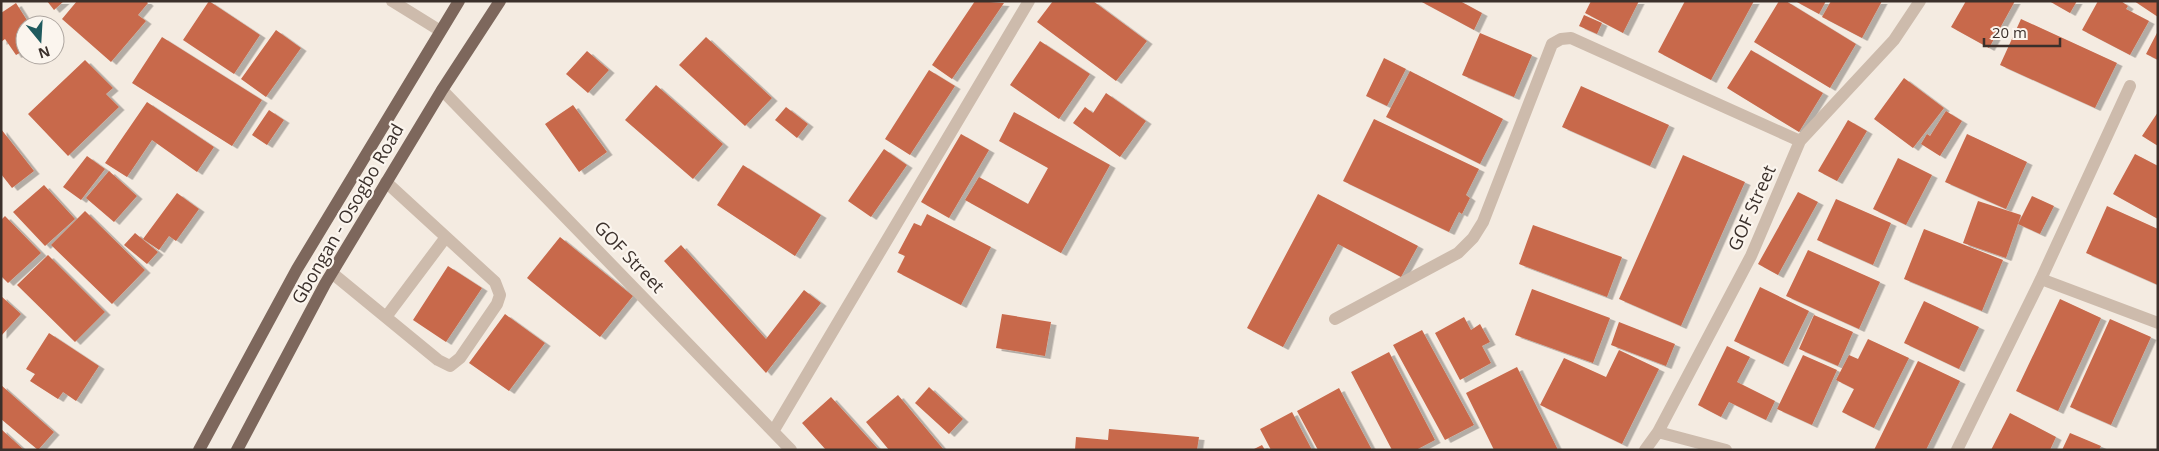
<svg xmlns="http://www.w3.org/2000/svg" width="2159" height="451" font-family="'Open Sans',sans-serif">
  <style>
    .building { fill: #c8694b; filter: url(#shadow) }
    .lines { fill: none; stroke-linecap: round; stroke-linejoin: round }
    .minor { stroke: #cdbbac; stroke-width: 12 }
    .major { stroke: #7d675c; stroke-width: 12 }
    .labels { text-anchor: middle; stroke-width: 4.5; stroke-linejoin: round; paint-order: stroke }
    .street-label { font-size: 18px; fill: #3b302b; stroke: #fbf5ee }
  </style>
  <defs>
    <filter id="shadow"><feDropShadow dx="5.5" dy="3" stdDeviation="0" flood-color="#0004"/></filter>
  </defs>
  <rect width="100%" height="100%" fill="#f4ebe1"/>
  <path class="building" d="M47 1H64L54 10Z
    M77 1H146L148 3 138 15 146 21 111 62 62 19Z
    M209 1 260 35 234 74 183 40Z
    M975 1 1004 3 952 79 932 65Z
    M1053 1H1093L1147 41 1116 81 1037 22Z
    M1420 1H1460L1482 13 1474 30Z
    M1591 1H1639L1623 33 1585 13Z
    M1685 1H1754L1711 80 1658 52Z
    M1779 1H1786L1856 44 1830 88 1754 42Z
    M1795 1H1826L1819 14Z
    M1831 1H1882L1862 38 1822 17Z
    M1966 1H2015L1989 48 1951 27Z
    M2049 1H2077L2070 13Z
    M2098 1H2121L2128 6 2126 9 2149 21 2130 55 2082 30Z
    M2134 1H2158V17Z
    M16 3 30 25H25V50L16 55 5 39 1 42V13Z
    M1584 15 1602 23 1597 34 1579 26Z
    M2021 19 2117 63 2095 108 2000 65Z
    M276 30 301 48 266 97 241 79Z
    M2158 31V60L2146 54Z
    M1480 33 1532 55 1514 97 1462 75Z
    M162 37 262 100 232 146 132 83Z
    M706 37 772 98 745 126 679 65Z
    M1040 41 1090 74 1059 119 1010 85Z
    M1751 50 1823 93 1799 132 1727 88Z
    M587 51 609 70 588 93 566 74Z
    M1384 58 1406 69 1387 106 1366 96Z
    M85 60 113 88 106 94 119 107 68 156 28 114Z
    M929 70 955 86 910 155 885 139Z
    M1410 71 1503 119 1480 164 1386 117Z
    M1904 78 1944 108 1913 148 1874 119Z
    M656 85 723 144 693 179 625 120Z
    M1581 86 1669 125 1650 166 1562 127Z
    M1106 93 1146 121 1120 157 1073 123 1085 107 1093 113Z
    M147 102 214 147 197 172 152 140 127 177 105 163Z
    M573 105 607 152 579 172 545 124Z
    M786 107 808 124 797 138 775 120Z
    M269 110 284 120 267 145 252 135Z
    M1946 111 1962 121 1940 156 1921 144 1927 134 1930 136Z
    M1014 112 1110 165 1061 253 965 200 979 177 1028 204 1048 168 999 141Z
    M2158 112V146L2142 136Z
    M1374 119 1479 169 1466 195 1470 198 1462 214 1459 212 1449 232 1343 181Z
    M1848 120 1867 131 1837 181 1818 171Z
    M1 129 34 171 12 188 1 174Z
    M961 134 989 150 949 218 921 202Z
    M1967 134 2027 162 2006 209 1945 182Z
    M884 149 907 165 871 217 848 201Z
    M2135 154 2158 166V219L2113 194Z
    M1683 155 1745 182 1681 326 1619 299Z
    M87 156 105 169 81 200 63 187Z
    M1898 158 1932 175 1906 225 1873 209Z
    M743 165 821 215 795 256 717 205Z
    M109 171 137 196 114 222 86 198Z
    M44 185 75 219 45 246 13 212Z
    M1798 192 1818 202 1778 275 1758 264Z
    M177 193 199 209 176 241 169 236 159 250 143 239Z
    M1318 194 1418 246 1401 277 1338 244 1283 347 1247 328Z
    M2032 196 2054 206 2040 234 2018 224Z
    M1836 199 1891 223 1873 265 1817 240Z
    M1978 201 2021 215 2006 258 1963 243Z
    M2107 206 2158 229V285L2086 253Z
    M85 211 145 270 112 304 51 245Z
    M927 214 991 247 961 305 897 272 905 256 898 253 914 223 921 226Z
    M5 216 41 253 8 283 1 276V220Z
    M1533 225 1622 257 1607 297 1519 264Z
    M1924 229 2003 260 1982 311 1904 279Z
    M135 233 158 252 147 264 124 245Z
    M560 237 633 296 600 337 527 278Z
    M681 245 766 339 804 290 821 303 766 373 664 261Z
    M1808 250 1880 282 1859 329 1786 296Z
    M48 255 105 312 75 342 17 285Z
    M448 266 482 288 446 342 413 320Z
    M1760 287 1809 311 1783 364 1734 341Z
    M1532 289 1610 318 1593 363 1515 335Z
    M1 296 21 314 1 336Z
    M2060 299 2101 318 2058 411 2016 391Z
    M1924 301 1979 327 1959 369 1904 343Z
    M505 314 545 343 509 391 469 363Z
    M1002 314 1051 322 1045 356 996 348Z
    M1814 315 1853 332 1838 366 1799 349Z
    M1464 317 1471 330 1480 324 1490 342 1482 346 1491 363 1460 380 1435 333Z
    M2110 319 2151 337 2111 425 2070 407Z
    M1619 322 1675 344 1666 366 1611 345Z
    M1422 330 1474 425 1445 440 1393 345Z
    M49 333 99 366 76 401 63 392 58 399 30 381 35 374 26 369Z
    M1868 339 1909 358 1874 428 1842 412 1854 389 1836 380 1849 355 1858 359Z
    M1727 346 1750 357 1737 382 1775 401 1766 420 1729 402 1721 417 1698 405Z
    M1619 350 1659 369 1622 444 1540 405 1564 358 1606 377Z
    M1389 352 1435 440 1416 450H1392L1351 372Z
    M1803 355 1837 370 1812 425 1777 409Z
    M1918 361 1960 381 1926 450H1874Z
    M1517 367 1558 450H1494L1466 393Z
    M1 385 54 432 38 450 1 419Z
    M929 387 963 419 949 434 915 403Z
    M1339 388 1372 450H1318L1297 411Z
    M898 395 944 450H889L866 422Z
    M831 397 879 450H826L802 423Z
    M1292 412 1312 450H1271L1260 429Z
    M2010 413 2056 437 2050 450H1991Z
    M1 429 24 450H1Z
    M1109 429 1199 437 1197 450H1075L1076 437 1108 440Z
    M2070 433 2101 446 2099 450H2062Z
    M1262 445 1265 450H1252Z"/>
  <g class="lines">
    <path class="minor" d="M392 1 439 30
      M442 90 791 450
      M332 273 438 360 450 366 460 358 497 304 500 295 495 282 386 182
      M2041 279 2158 323
      M386 317 446 237
      M1335 319 1458 253 1473 238 1483 222 1552 44 1561 39 1571 38 1800 141
      M774 430 1029 1
      M1658 432 1726 450
      M1645 450 1658 432 1751 256 1800 141 1894 40 1920 1
      M1957 450 2041 279 2130 86"/>
    <path class="major" d="M199 450 297 269 459 1
      M237 450 325 284 442 90 500 1"/>
  </g>
  <g class="labels">
    <g class="street-label">
      <text transform="translate(1752 208) rotate(-66)" y="6">GOF Street</text>
      <text transform="translate(348 214) rotate(-60)" y="6">Gbongan - Osogbo Road</text>
      <text transform="translate(629 257) rotate(46)" y="6">GOF Street</text>
    </g>
  </g>
  <rect width="2159" height="451" fill="none" stroke="#3b302b" stroke-width="5"/>
  <g transform="translate(40 40) rotate(162)"><circle r="24" fill="#fbf5ee" stroke="#aea6a0"/>
  <path d="M0-4L9 19L0 12L-9 19Z" fill="#1f5a5e"/>
  <text y="-8" font-size="14" font-weight="bold" text-anchor="middle" fill="#3b302b">N</text>
  </g>
  <path d="M1984 38v8h76v-8" fill="none" stroke="#3b302b" stroke-width="2.5"/>
  <text x="1992" y="38" font-size="15" fill="#3b302b" stroke="#fbf5ee" stroke-width="4" paint-order="stroke">20 m</text>
</svg>
